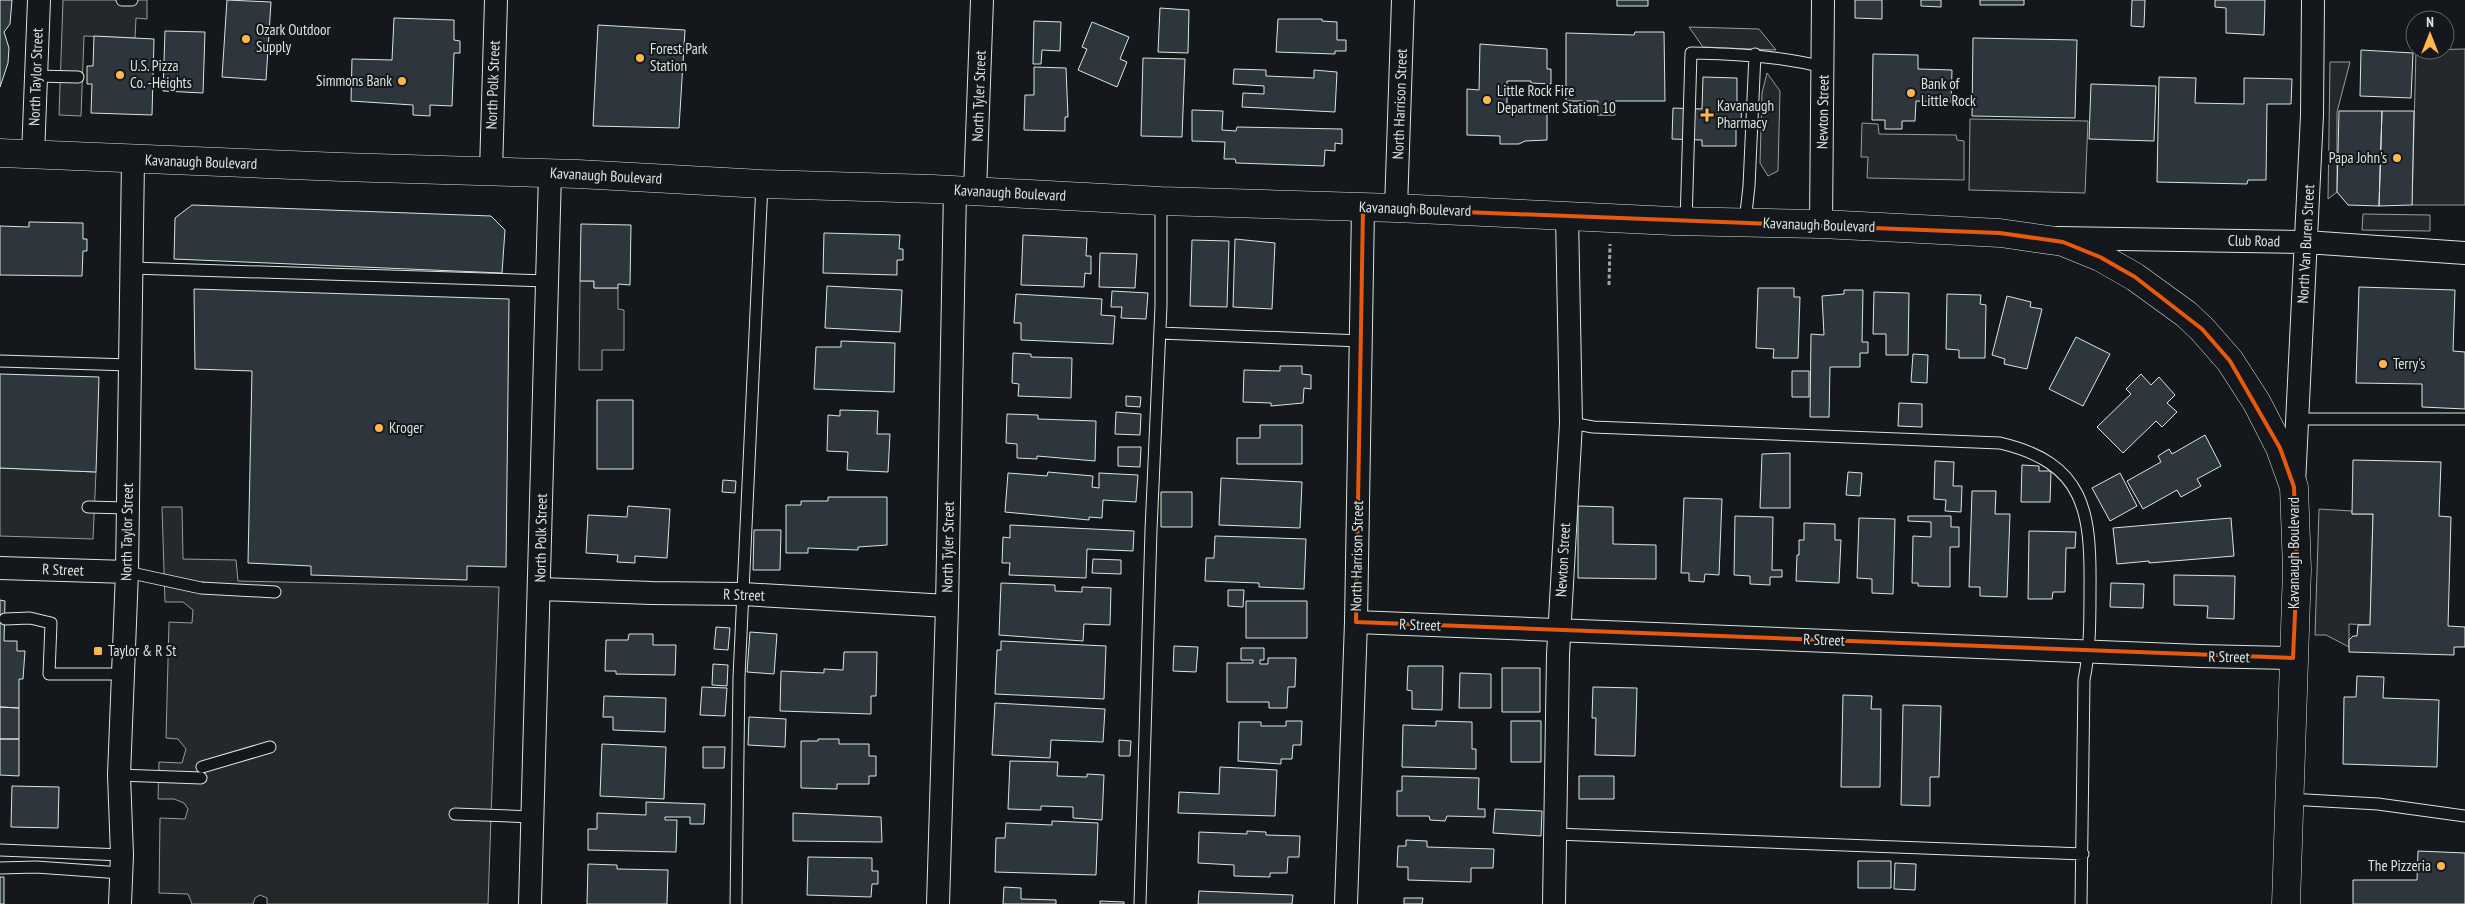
<svg xmlns="http://www.w3.org/2000/svg" width="2465" height="904" font-family="'PT Sans Narrow',sans-serif">
  <style>
    .parking { fill: #24282b; stroke: #939e99 }
    .building { fill: #2c363c; stroke: #d8e6dc }
    .lines { fill: none; stroke-linecap: round; stroke-linejoin: round }
    .lane-casing { stroke: #d8e6dc; stroke-width: 13 }
    .street-casing { stroke: #d8e6dc; stroke-width: 24 }
    .secondary-casing { stroke: #d8e6dc; stroke-width: 29 }
    .path { stroke: #9da8a2; stroke-width: 3; stroke-dasharray: 4 2.5; stroke-linecap: butt }
    .lane { stroke: #14181c; stroke-width: 11 }
    .street { stroke: #14181c; stroke-width: 22 }
    .secondary { stroke: #14181c; stroke-width: 28 }
    .marked { fill: none; stroke: #e8590c; stroke-width: 4; stroke-linejoin: round }
    .poi-dot { fill: #ffb74d; stroke: #14181c; stroke-width: 2 }
    .labels { text-anchor: middle; stroke-width: 4; stroke-linejoin: round; paint-order: stroke }
    .poi-label { font-size: 15px; fill: #d8e6dc; stroke: #14181c; text-anchor: start }
    .street-label { font-size: 15px; fill: #d8e6dc; stroke: #14181c }
  </style>
  <rect width="100%" height="100%" fill="#14181c"/>
  <path class="parking" d="M63 0H147V19L136 18 135 38 84 36 81 116 59 115Z
    M1689 27 1759 29 1776 50 1703 47Z
    M2465 49V205H2412L2416 50Z
    M2330 62H2350L2337 112V192L2328 199Z
    M1767 73 1780 91 1778 171 1768 176 1760 163 1762 93Z
    M1970 119 2088 121 2085 193 1969 190Z
    M1862 123 1878 124 1879 134 1956 135 1957 140 1964 141V180L1867 178 1868 157H1861Z
    M2363 214 2430 215V231L2362 230Z
    M580 281H594V288H618V309L624 310V350H602V370H579Z
    M0 468 96 472 93 539 0 536Z
    M162 507H182L183 559 236 560 238 581 499 587 488 904H267V898L260 895 255 898 253 904H192L188 894 159 893 160 818 185 819 188 809 184 803 174 799H158L159 762 182 763 186 749 178 739 166 738 169 622 192 623 193 610 183 602H165Z
    M2319 509 2352 511V514H2373L2370 625 2349 624V647L2326 635H2315Z"/>
  <path class="building" d="M0 0H12L10 24 4 32 9 48 8 63 0 87Z
    M227 0 271 2 266 80 222 77Z
    M1617 0H1648V6H1617Z
    M1855 0H1882V19L1855 18Z
    M1921 0H1941V7L1921 6Z
    M1980 0H2024V5H1980Z
    M2132 0H2145L2144 27 2131 26Z
    M2215 0H2265L2264 35 2226 33V8L2215 7Z
    M1160 8 1189 10 1188 53 1158 52Z
    M394 18 454 20V40L460 41V53H454L452 106 430 105V116L413 115V105L351 101 352 59 392 60Z
    M1278 19H1322V21L1337 22V40H1346V51H1335V54L1276 52Z
    M1034 21 1061 22 1060 51 1042 50 1041 64H1033Z
    M1092 22 1129 37 1120 59 1127 62 1117 87 1078 70 1087 49 1082 47Z
    M598 25 685 30 679 128 593 126Z
    M165 31 205 32 203 93 163 91Z
    M1635 32H1664L1665 101H1615V115H1597L1598 101H1566V33L1634 35Z
    M94 36 154 39 152 115 91 113 92 84H87V66H93Z
    M1973 38 2077 40 2075 118 1972 116Z
    M1480 44 1547 49V69H1551V84L1531 83V81H1507V111L1547 113V140L1525 141 1519 144H1500V136L1467 135V89L1479 90Z
    M2361 50 2413 53 2411 98 2360 96Z
    M1873 54 1918 55V69L1952 70 1951 102 1916 101 1915 121H1902V129H1885V120H1872Z
    M1143 58 1185 59 1182 137 1141 136Z
    M1034 67 1066 68 1068 117H1065V131L1024 130 1025 95H1034Z
    M1234 69 1266 70V76L1314 78V70L1337 72 1335 112 1242 107 1243 93 1264 94V86L1233 84Z
    M1703 77 1737 78V103H1742L1741 122H1736V146H1702V140L1672 139 1673 108 1702 109Z
    M2159 77 2196 78 2195 103 2244 104V78L2292 79 2291 104H2267L2266 180H2248L2247 184 2157 182Z
    M2091 84 2156 86 2154 141 2089 139Z
    M1192 110 1223 111 1222 130 1236 131 1237 127 1342 129V144L1335 143V151L1325 150 1324 166 1236 163 1235 159H1224L1225 142 1192 141Z
    M2339 111H2382L2379 206 2348 205 2337 192Z
    M2382 111H2414L2412 205 2379 206Z
    M192 205 491 216 505 230 502 273 174 259 175 218Z
    M29 222 83 223V239H87V251H83L82 276 0 275V226L29 227Z
    M581 224 631 225 630 285 618 284V288H594V281H580Z
    M824 233 900 235 899 249H903V260H897V275L823 273Z
    M1023 235 1087 238 1086 256H1091V274L1085 273 1084 287 1021 285Z
    M1235 239 1275 243 1272 309 1233 307Z
    M1192 240 1229 241 1227 307 1190 306Z
    M1100 253 1137 254 1135 288 1099 287Z
    M827 286 902 290 900 332 825 328Z
    M2359 287 2455 290 2453 351 2465 352V409L2422 407V384L2356 383Z
    M1758 288H1794V297H1800L1798 358H1773L1774 349 1756 348Z
    M194 289 509 299 506 567 467 566V580L311 575V566L248 563 252 371 195 369Z
    M1844 290H1863L1862 342H1868V353H1860V367H1830L1829 417H1810L1811 334 1824 335 1822 296 1844 294Z
    M1112 291 1148 293 1146 319 1121 318 1122 307H1111Z
    M1874 292 1909 293 1908 355H1886V334H1873Z
    M1016 294 1102 299 1101 315 1115 316 1113 344 1021 340V323H1014Z
    M1947 294 1981 295 1980 304 1986 305 1985 358H1959V350L1946 349Z
    M2007 296 2031 302 2030 307 2042 309 2027 369 2004 364 2005 359 1992 355Z
    M2076 337 2110 354 2083 406 2049 389Z
    M841 341 895 343 894 392 814 389 816 347H841Z
    M1013 353 1031 354V357L1072 358 1071 398 1018 396 1019 384 1012 383Z
    M1913 354 1928 355 1927 383 1911 382Z
    M1280 366H1302V374L1311 375V389L1304 388 1303 403 1271 406V403L1243 402 1244 370 1280 371Z
    M1792 371H1809V397H1792Z
    M0 374 99 377 96 472 0 468Z
    M2141 374 2151 385 2159 377 2175 395 2167 403 2177 412 2162 427 2156 421 2123 453 2097 427 2131 394 2126 389Z
    M1126 396 1141 397 1140 407 1126 406Z
    M597 400H633V469H597Z
    M1899 403 1922 404V427L1898 426Z
    M840 410 878 411 877 434H890L888 472 847 470 848 452 827 451 828 415 840 416Z
    M1116 412 1141 414 1140 435 1115 434Z
    M1007 414 1038 415V419L1096 421 1095 461 1037 456V459L1017 458V444L1006 443Z
    M1260 425H1302V464H1237V438H1260Z
    M2205 435 2221 466 2197 479 2201 486 2181 497 2177 490 2143 509 2127 481 2161 462 2158 456 2169 449 2172 454Z
    M1118 447H1141L1140 467 1118 466Z
    M1790 453V508H1760L1762 454Z
    M2353 460 2441 462 2439 516 2451 517 2448 626 2465 627V647H2454V655L2349 652V640L2353 636H2357L2358 625H2370L2373 514H2352Z
    M1935 461 1954 462 1953 486H1962L1961 512 1945 511 1946 500 1934 499Z
    M2022 465 2039 466V471H2051L2050 502H2021Z
    M1048 472 1093 476 1092 487 1099 488V473L1138 475 1136 502 1103 500 1102 518 1089 517V520L1005 512 1008 473 1047 476Z
    M1848 472 1862 473 1860 496 1846 495Z
    M2120 473 2137 506 2110 521 2092 488Z
    M1221 478 1302 482 1300 528 1219 525Z
    M723 480 736 481 735 493 722 492Z
    M1972 491H1996L1995 514H2010L2007 597 1980 596V587H1969Z
    M1161 492H1192V527H1161Z
    M828 497H887V545L858 547V550L808 548V553H786V505H801V501H828Z
    M1684 498 1722 499 1719 575 1705 574 1704 582 1689 581V573H1681Z
    M628 506 670 509 667 558 635 556V563L617 562 618 555 586 553 588 515 627 517Z
    M1578 506 1613 507V544L1656 545V579L1578 578Z
    M1735 516 1773 517 1772 570H1782V577H1770V585L1750 584V576L1734 575Z
    M1908 516H1951V527H1959V547H1950V587L1918 586V583H1912L1913 536 1931 537V522L1908 521Z
    M1859 518 1895 519 1893 594 1872 593V579L1857 578Z
    M2231 518 2234 556 2149 563V561L2117 564 2113 528Z
    M1804 523 1835 524V540H1841L1839 583 1796 581 1797 555H1799V540H1804Z
    M1010 525 1134 531 1133 551 1087 549 1086 578 1009 575 1010 563H1002L1003 537 1010 538Z
    M754 530H781L780 570H753Z
    M2029 531 2076 532 2075 548H2066L2065 592H2053L2052 599H2028Z
    M1215 536 1306 539 1304 589 1259 587V583L1205 581 1206 558H1214Z
    M1093 559 1121 560V574L1092 573Z
    M2174 575 2235 576 2234 619 2207 618 2208 606 2174 605Z
    M1001 583 1055 585V591L1082 592V587L1111 588 1110 625 1084 624 1083 641 999 635Z
    M2111 583 2144 584 2143 608 2110 607Z
    M1228 590H1244L1243 607 1228 606Z
    M0 600 5 601 4 641H17V651H25L23 679H19V708L0 707Z
    M1246 601H1307V638H1246Z
    M716 627 730 628 728 650 714 649Z
    M750 632 777 634 774 674 747 672Z
    M629 634H653V645H676L675 675 616 674V671H605L606 640H628Z
    M1001 641 1106 646 1104 699 995 694 997 650H1001Z
    M1174 646 1198 647 1196 672 1173 671Z
    M1241 648H1264V660H1260V664H1268V658H1296L1295 687H1288L1287 708H1269V702H1227V663H1253V660H1241Z
    M844 652H877L876 696H871V714L780 711 781 671 824 673V669L843 670Z
    M713 664 728 665 727 686 712 685Z
    M1408 666H1443L1442 710 1412 709V691L1407 690Z
    M1502 668H1540V712H1502Z
    M1460 673 1491 674V708H1459Z
    M2357 676 2384 677 2383 698 2439 700 2437 767 2343 764 2344 697H2356Z
    M702 687 727 688 725 716 700 715Z
    M1593 687 1637 688 1635 756 1595 755 1596 718H1592Z
    M1843 695 1872 696 1871 709H1881L1880 787H1841Z
    M604 696 666 698 665 732 613 730V717H603Z
    M995 703 1105 709 1103 742 1051 740 1050 758 992 755Z
    M1903 705 1941 706 1939 777H1930V806L1901 805Z
    M0 707 19 708V739H0Z
    M749 717 786 719 785 747 748 745Z
    M1286 721H1302L1301 745H1293L1292 759H1281V764L1238 761 1239 722H1261V726H1286Z
    M1436 721 1472 722V749H1476V769L1402 767 1403 725 1436 726Z
    M1511 721H1541V762H1511Z
    M0 739H19V776L0 775Z
    M818 739H839V744H869V756H876V776H869V784H837V789L801 788V741H818Z
    M1119 740 1131 741 1130 756H1119Z
    M602 744 666 747 664 799 600 796Z
    M703 747H725L724 768H703Z
    M1010 761 1058 762 1057 776 1087 777V774L1104 775 1102 820 1073 818V807L1041 806V810L1008 809Z
    M1220 767 1277 770 1275 816 1178 813 1179 792 1219 794Z
    M1402 776 1479 778 1478 809H1485V817L1447 816 1445 821 1430 820 1429 816H1397V791H1402Z
    M1579 776H1614V799H1579Z
    M12 786 59 787 58 828 11 827Z
    M646 802 705 804 704 824H690V817H665V820H677L676 852 588 850V829H597V813L646 815Z
    M1495 809 1542 811 1541 836 1493 833Z
    M793 813 881 817 882 842 793 841Z
    M1052 821 1098 823 1096 875 995 872 996 838H1005L1006 823 1052 825Z
    M1247 831 1266 832V835L1300 836 1299 857H1288L1287 873H1270V877L1234 876V865L1198 863 1199 832 1247 834Z
    M1406 840 1427 841V847L1494 849 1493 868H1471V882L1408 880V867H1397L1398 846H1406Z
    M2418 851 2465 853V904H2353V880H2417Z
    M808 857 872 858V871H878V884H872L871 897 807 895Z
    M1858 861H1891V888H1858Z
    M1895 863 1916 864 1915 890 1894 889Z
    M588 864 617 865V869L668 870 667 904H587Z
    M0 877H4V904H0Z
    M1004 887 1021 888V899L1056 900V904H1003Z
    M1199 891 1293 895 1292 904H1198Z
    M1404 898H1423L1422 904H1404Z
    M1100 901 1124 902V904H1100Z"/>
  <g class="lines">
    <defs>
      <path id="lane" d="M122 0H132
        M36 76 78 77
        M1686 222 1691 53C1737 54 1779 56 1823 67
        M1745 222 1749 186 1755 54
        M131 268 547 281
        M1160 333 1361 341
        M0 361 130 365
        M2297 419H2465
        M1571 423 1593 427 2000 443C2085 463 2091 511 2090 589 2090 621 2090 650 2084 680L2081 904
        M88 507 127 508
        M127 572 201 588 275 592
        M5 619 30 618 51 623 49 674H123
        M202 767 270 747
        M119 775 201 778
        M2289 799 2378 804 2465 816
        M455 814 533 817
        M1555 834 2083 854
        M0 850 122 855
        M0 868 36 867 121 873
        M736 904 739 677 762 184
        M1140 904 1151 530 1161 306V201"/>
      <path id="street" d="M33 155 39 0
        M491 171 496 0
        M975 191 982 0
        M1396 208 1403 0
        M1821 224 1823 0
        M2059 238 2306 242 2465 253
        M2294 484 2312 115 2313 0
        M0 568 127 572
        M540 589 652 593 743 594 947 606
        M1356 622 2200 656 2293 658
        M120 904 122 855 119 775 127 572 133 160
        M530 904 550 173
        M938 904 947 606 955 190
        M1346 904 1356 622 1363 208
        M1554 904 1558 655 1571 423 1567 216"/>
      <path id="secondary" d="M0 153 341 167 578 174 762 184 933 189 1161 201 1396 208 1673 221 1821 224 2000 233 2063 242 2100 257 2135 277 2186 314 2202 329 2230 361 2257 403 2280 448 2294 487 2297 569 2286 904"/>
    </defs>
    <use href="#lane" class="lane-casing"/>
    <use href="#street" class="street-casing"/>
    <use href="#secondary" class="secondary-casing"/>
    <path class="path" d="M1609 285 1610 244"/>
    <use href="#lane" class="lane"/>
    <use href="#street" class="street"/>
    <use href="#secondary" class="secondary"/>
  </g>
  <path class="marked" d="M1363 208 2000 233 2063 242 2100 257 2135 277 2202 329 2230 361 2280 448 2294 487 2297 569 2293 658 1356 622Z"/>
  <g class="poi-dot">
    <circle cx="246" cy="39" r="5"/>
    <circle cx="640" cy="58" r="5"/>
    <circle cx="120" cy="75" r="5"/>
    <circle cx="402" cy="81" r="5"/>
    <circle cx="1911" cy="93" r="5"/>
    <circle cx="1487" cy="100" r="5"/>
    <path d="M1704.5 107.5h5v5h5v5h-5v5h-5v-5h-5v-5h5z"/>
    <circle cx="2397" cy="158" r="5"/>
    <circle cx="2383" cy="364" r="5"/>
    <circle cx="379" cy="428" r="5"/>
    <rect x="93" y="646" width="10" height="10" rx="2.5"/>
    <circle cx="2441" cy="866" r="5"/>
  </g>
  <g class="labels">
    <g class="poi-label">
      <text x="256" y="35">Ozark Outdoor<tspan x="256" dy="17">Supply</tspan></text>
      <text x="650" y="54">Forest Park<tspan x="650" dy="17">Station</tspan></text>
      <text x="130" y="71">U.S. Pizza<tspan x="130" dy="17">Co. -Heights</tspan></text>
      <text x="392" y="86" text-anchor="end">Simmons Bank</text>
      <text x="1921" y="89">Bank of<tspan x="1921" dy="17">Little Rock</tspan></text>
      <text x="1497" y="96">Little Rock Fire<tspan x="1497" dy="17">Department Station 10</tspan></text>
      <text x="1717" y="111">Kavanaugh<tspan x="1717" dy="17">Pharmacy</tspan></text>
      <text x="2387" y="163" text-anchor="end">Papa John's</text>
      <text x="2393" y="369">Terry's</text>
      <text x="389" y="433">Kroger</text>
      <text x="108" y="656">Taylor &amp; R St</text>
      <text x="2431" y="871" text-anchor="end">The Pizzeria</text>
    </g>
    <g class="street-label">
      <text transform="translate(36 77) rotate(-88)" y="5">North Taylor Street</text>
      <text transform="translate(493 85) rotate(-88)" y="5">North Polk Street</text>
      <text transform="translate(979 96) rotate(-88)" y="5">North Tyler Street</text>
      <text transform="translate(1400 104) rotate(-88)" y="5">North Harrison Street</text>
      <text transform="translate(1823 112) rotate(-89)" y="5">Newton Street</text>
      <text transform="translate(201 162) rotate(2)" y="5">Kavanaugh Boulevard</text>
      <text transform="translate(606 176) rotate(3)" y="5">Kavanaugh Boulevard</text>
      <text transform="translate(1010 193) rotate(3)" y="5">Kavanaugh Boulevard</text>
      <text transform="translate(1415 209) rotate(2)" y="5">Kavanaugh Boulevard</text>
      <text transform="translate(1819 225) rotate(2)" y="5">Kavanaugh Boulevard</text>
      <text transform="translate(2254 241) rotate(1)" y="5">Club Road</text>
      <text transform="translate(2306 244) rotate(-87)" y="5">North Van Buren Street</text>
      <text transform="translate(127 532) rotate(-89)" y="5">North Taylor Street</text>
      <text transform="translate(541 538) rotate(-89)" y="5">North Polk Street</text>
      <text transform="translate(948 547) rotate(-89)" y="5">North Tyler Street</text>
      <text transform="translate(2294 553) rotate(-90)" y="5">Kavanaugh Boulevard</text>
      <text transform="translate(1357 556) rotate(-89)" y="5">North Harrison Street</text>
      <text transform="translate(1563 560) rotate(-87)" y="5">Newton Street</text>
      <text transform="translate(63 570) rotate(2)" y="5">R Street</text>
      <text transform="translate(744 595) rotate(2)" y="5">R Street</text>
      <text transform="translate(1420 625) rotate(2)" y="5">R Street</text>
      <text transform="translate(1824 640) rotate(2)" y="5">R Street</text>
      <text transform="translate(2229 657) rotate(1)" y="5">R Street</text>
    </g>
  </g>
  <g transform="translate(2430 35)"><circle r="24" fill="#14181c" stroke="#626a69"/>
  <path d="M0-4L9 19L0 12L-9 19Z" fill="#ffb74d"/>
  <text y="-8" font-size="14" font-weight="bold" text-anchor="middle" fill="#d8e6dc">N</text>
  </g>
</svg>
